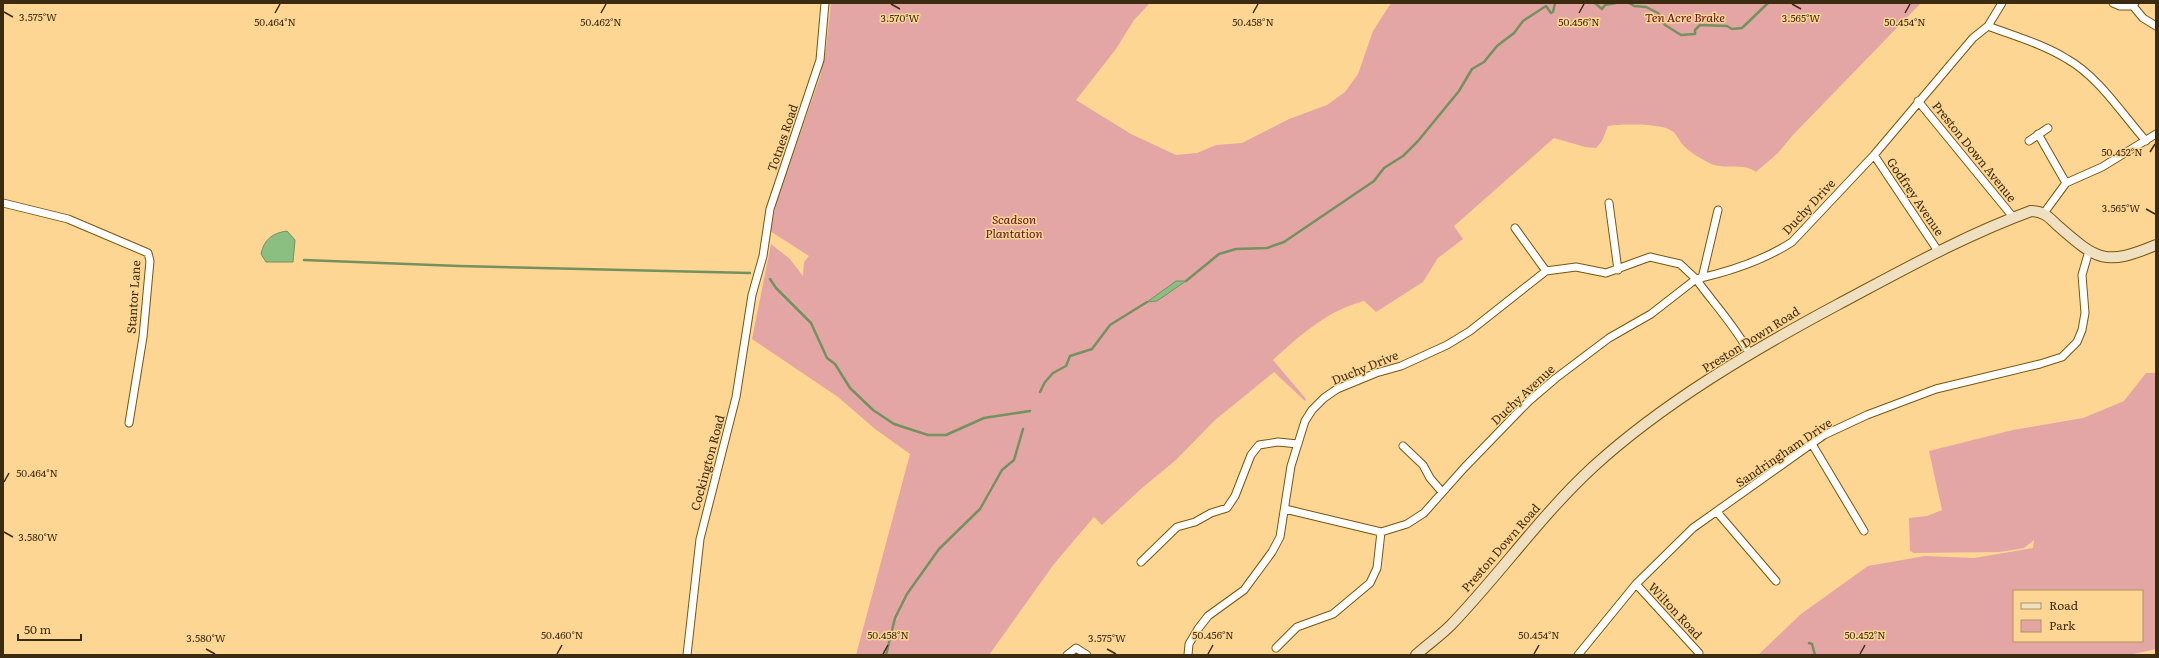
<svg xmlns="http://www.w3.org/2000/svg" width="2159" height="658" font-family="Literata,serif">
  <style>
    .green { fill: #e4a6a5; fill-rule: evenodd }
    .water { fill: #8bbe81; stroke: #73925f }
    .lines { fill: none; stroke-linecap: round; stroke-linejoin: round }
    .stream { stroke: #73925f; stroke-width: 2.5 }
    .street-casing { stroke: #78560d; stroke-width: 9 }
    .secondary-casing { stroke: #78560d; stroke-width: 12 }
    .street { stroke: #fff; stroke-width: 7 }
    .secondary { stroke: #f0e0c2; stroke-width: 10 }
    .ticks { fill: none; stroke: #3b2c11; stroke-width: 1.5 }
    .labels { text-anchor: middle; stroke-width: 3; stroke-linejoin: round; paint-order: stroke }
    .park-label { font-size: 12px; font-style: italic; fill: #5b121a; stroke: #fdd694 }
    .street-label { font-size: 12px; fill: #3b2c11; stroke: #fdd694 }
    .ticks-label { font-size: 10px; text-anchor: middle; fill: #3b2c11; stroke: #fdd694; stroke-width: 3; stroke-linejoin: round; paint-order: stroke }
  </style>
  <rect width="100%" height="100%" fill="#fdd694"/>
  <path class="green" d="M831 3H1150L1134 20 1116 49 1076 100 1131 134 1176 155 1197 153 1216 145 1242 143 1289 119 1327 105 1345 92 1358 74 1373 31 1391 3H1921L1792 136 1778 153 1756 172C1742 162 1726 170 1711 164 1703 160 1689 152 1683 145 1679 141 1677 134 1672 131 1661 123 1621 124 1608 126L1602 141 1596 148 1585 147 1554 138 1454 226 1463 239 1438 258 1423 282 1376 312 1364 301C1328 310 1299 336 1273 360L1306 399 1305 401 1274 372 1215 420 1176 460 1142 488 1102 525 1094 517 1054 564 989 655H856L910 454 875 429 838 397 752 339 771 244 790 259 803 276 804 262 809 256 770 231 777 200 820 77 826 49Z
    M2146 373H2156V649L2129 655H1758L1801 614 1868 566 1925 556 1974 558 2033 548 2034 540 2024 548 2000 552 1914 553 1910 551 1909 518 1927 516 1942 510 1929 451 2013 430 2083 418 2124 401ZM2014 591H2142V641H2014Z"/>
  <path class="water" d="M287 231 295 240 293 262H266L261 254C264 239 273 233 287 231Z
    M1176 281H1186L1157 301 1147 302Z"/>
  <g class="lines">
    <path class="stream" d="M1595 3 1602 9 1605 5 1616 3
      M1629 3 1634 6 1646 7 1658 13 1665 25 1681 35 1695 34V30L1700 25 1727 26 1732 29 1742 28 1768 3
      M304 260 459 266 750 273
      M770 279 776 288 811 323 827 358 835 364 850 388 873 410 894 424 928 435H946L984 418 1030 411
      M1186 281 1219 254 1236 249 1267 248 1284 242 1374 181 1384 168 1403 156 1418 141 1459 91 1472 69 1484 62 1497 46 1514 33 1523 21 1546 6 1551 13 1553 12 1555 3
      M1040 392 1045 382 1053 373 1066 366 1070 356 1092 349 1110 325 1147 302
      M1809 643 1812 644 1815 655
      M886 655 895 618 907 594 939 549 980 509 1002 470 1014 460 1023 429"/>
    <defs>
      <path id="street" d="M2113 3 2120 6H2133
        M2135 3 2133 6 2143 18 2156 26
        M1988 26C2014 36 2043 44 2067 59 2099 77 2122 114 2146 141
        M1918 101 2013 217
        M2038 134 2066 183
        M2029 141 2048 128
        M1874 155 1938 251
        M3 203 68 219 148 253 150 261 143 337 129 423
        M1609 203 1618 270
        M2044 213 2066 183 2102 167 2156 134
        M1515 228 1546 271
        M1702 278 1718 210
        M1812 444 1864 531
        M1403 446 1423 465 1430 478 1442 492
        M1285 509 1381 532 1407 524 1424 513 1464 468 1529 401 1556 378 1609 338 1651 314 1696 279C1714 304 1736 327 1750 354
        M1717 512 1776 581
        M1141 562 1177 527 1195 522 1211 513 1227 508 1235 496 1251 455 1259 445 1278 442 1298 444
        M1636 584 1699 653
        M1276 648 1297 627 1333 614 1370 583 1377 568 1381 532
        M687 655 700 539 736 397 752 295 763 256 770 209 820 60 825 3
        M1067 655 1076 648 1087 655
        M1188 655 1189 644 1198 629 1208 616 1244 590 1272 552 1280 537 1291 466 1305 421 1312 410 1324 398 1337 389 1376 373 1401 366 1447 345 1470 331 1546 271 1576 267 1606 273 1650 257 1680 264 1696 279C1728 272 1764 260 1792 242L1874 155 1973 38 1988 26 2002 3
        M1578 655 1636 584 1693 528 1824 435 1867 415 1936 389 2040 364 2062 357 2077 342 2082 330 2085 313 2082 275 2089 251"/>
      <path id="secondary" d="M1416 655C1427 645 1440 636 1451 625 1500 574 1541 515 1593 467 1663 403 1753 350 1837 305 1901 271 1963 236 2031 211 2043 211 2049 217 2057 225 2098 261 2105 266 2156 245"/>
    </defs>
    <use href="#street" class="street-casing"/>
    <use href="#secondary" class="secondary-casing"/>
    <use href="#street" class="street"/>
    <use href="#secondary" class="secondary"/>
  </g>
  <path class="ticks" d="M891 4 900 9M1792 4 1801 9M4 12 13 17M275 13 280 4M601 13 606 4M1253 13 1258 4M1579 13 1584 4M1905 13 1910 4M2150 152 2155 144M2146 209 2155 214M4 482 9 473M4 532 13 537M206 649 215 654M1107 649 1116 654M557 654 562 645M883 654 888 645M1208 654 1213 645M1534 654 1539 645M1860 654 1865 645"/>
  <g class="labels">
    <g class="park-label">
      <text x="1685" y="22">Ten Acre Brake</text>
      <text x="1014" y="224">Scadson<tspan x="1014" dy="14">Plantation</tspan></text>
    </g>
    <g class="street-label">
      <text transform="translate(783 138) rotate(-71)" y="4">Totnes Road</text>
      <text transform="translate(1974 152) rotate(51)" y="4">Preston Down Avenue</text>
      <text transform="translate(1915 197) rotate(56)" y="4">Godfrey Avenue</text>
      <text transform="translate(1809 207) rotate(-47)" y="4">Duchy Drive</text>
      <text transform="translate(134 297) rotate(-86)" y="4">Stantor Lane</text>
      <text transform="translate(1751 340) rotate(-32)" y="4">Preston Down Road</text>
      <text transform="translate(1365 368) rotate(-22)" y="4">Duchy Drive</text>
      <text transform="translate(1523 395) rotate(-43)" y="4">Duchy Avenue</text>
      <text transform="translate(1784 453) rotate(-34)" y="4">Sandringham Drive</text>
      <text transform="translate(708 463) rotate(-75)" y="4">Cockington Road</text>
      <text transform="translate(1501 548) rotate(-49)" y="4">Preston Down Road</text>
      <text transform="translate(1675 611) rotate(47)" y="4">Wilton Road</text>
    </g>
  </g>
  <g class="ticks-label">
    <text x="38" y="21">3.575°W</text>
    <text x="900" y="22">3.570°W</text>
    <text x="1801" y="22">3.565°W</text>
    <text x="275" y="26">50.464°N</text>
    <text x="601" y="26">50.462°N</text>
    <text x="1253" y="26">50.458°N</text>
    <text x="1579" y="26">50.456°N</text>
    <text x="1905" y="26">50.454°N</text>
    <text x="2122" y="156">50.452°N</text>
    <text x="2121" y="212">3.565°W</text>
    <text x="37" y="477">50.464°N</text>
    <text x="38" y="541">3.580°W</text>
    <text x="562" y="639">50.460°N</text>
    <text x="888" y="639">50.458°N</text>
    <text x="1213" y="639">50.456°N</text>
    <text x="1539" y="639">50.454°N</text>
    <text x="1865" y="639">50.452°N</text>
    <text x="206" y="642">3.580°W</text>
    <text x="1107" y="642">3.575°W</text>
  </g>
  <rect width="2159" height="658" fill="none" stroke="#3b2c11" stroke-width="8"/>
  <rect x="2013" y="590" width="130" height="52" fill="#fdd694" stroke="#af9260"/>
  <rect x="2021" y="603" width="20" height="6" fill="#f0e0c2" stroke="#af9260"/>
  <text x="2049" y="610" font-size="12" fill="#3b2c11">Road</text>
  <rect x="2021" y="620" width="20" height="12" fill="#e4a6a5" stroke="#af9260"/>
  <text x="2049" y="630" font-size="12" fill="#3b2c11">Park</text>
  <path d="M18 634v6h63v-6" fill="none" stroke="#3b2c11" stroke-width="2"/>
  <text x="24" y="634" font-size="12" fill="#3b2c11" stroke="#fdd694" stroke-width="3" paint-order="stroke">50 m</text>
</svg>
